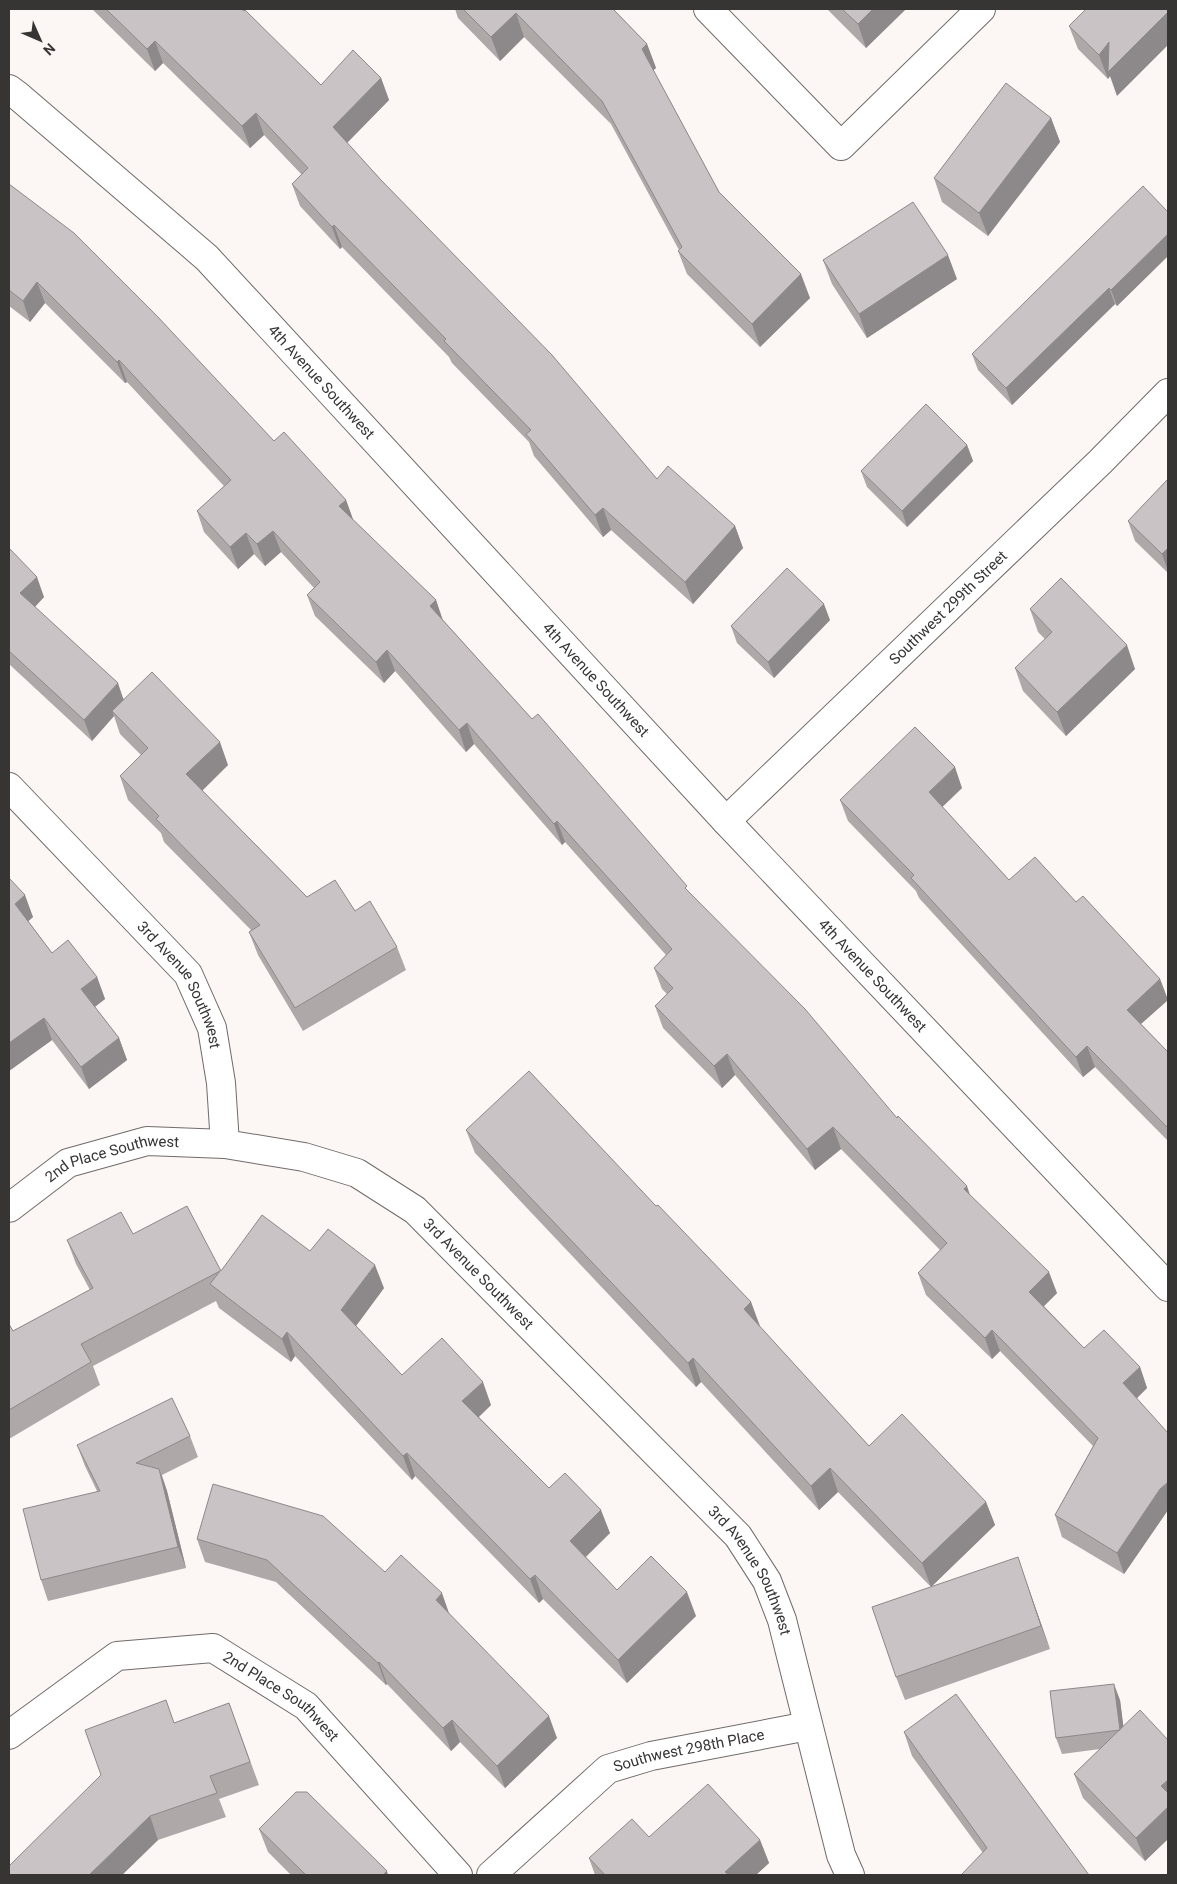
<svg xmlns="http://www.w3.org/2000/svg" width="1177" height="1884" font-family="Roboto,sans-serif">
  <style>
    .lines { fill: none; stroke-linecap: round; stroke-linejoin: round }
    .minor-casing { stroke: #706b69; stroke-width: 30 }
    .minor { stroke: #fff; stroke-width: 28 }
    .wall { fill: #aea8a9 }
    .shaded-wall { fill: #8d888a }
    .building { fill: #cac3c5; stroke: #8d888a }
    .labels { text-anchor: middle; stroke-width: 5; stroke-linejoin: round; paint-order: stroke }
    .street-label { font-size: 15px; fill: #373434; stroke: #fcf6f4 }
  </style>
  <rect width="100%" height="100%" fill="#fcf6f4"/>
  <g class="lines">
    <defs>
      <g id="minor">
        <path d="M708 9 841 146 981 9"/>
        <path id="s1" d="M9 89 17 95 207 258 726 821 1168 1287"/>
        <path id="s2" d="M9 787 188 974 212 1028 221 1083 225 1144 304 1157 357 1173 415 1210 738 1536 767 1581 782 1620 841 1855 850 1875"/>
        <path id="s3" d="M726 821 1100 462 1168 393"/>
        <path id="s4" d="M9 1208 68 1163 147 1141 225 1144"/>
        <path id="s5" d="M9 1735 117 1656 213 1648 306 1706 458 1875"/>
        <path id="s6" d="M491 1875 608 1769 651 1756 808 1726"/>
      </g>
    </defs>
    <use href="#minor" class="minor-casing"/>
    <use href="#minor" class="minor"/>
  </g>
  <path class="wall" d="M92 9H241L321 85 381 78 389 100 347 143 657 479 735 526 743 548 693 604 611 530 603 537 534 456 529 442 452 363 449 357 342 247 340 249 300 206 292 184 302 175 264 135 250 148 163 63 155 71Z
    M455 9H613L647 44 656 68 653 70 719 192 810 298 760 347 687 274 678 251 679 250 611 124 524 37 500 61 458 18Z
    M827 9H906L866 48Z
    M1086 9 1117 96 1110 76 1108 79 1078 49 1069 26Z
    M1051 118 1060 142 988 236 942 202 934 178Z
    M9 184 274 441 346 500 353 520 436 600 443 620 532 719 690 893 897 1118 970 1195 1057 1293 1044 1306 1084 1348 1140 1367 1147 1388 1137 1398 1168 1510 1124 1574 1062 1537 1055 1515 1093 1446 1000 1351 992 1359 926 1295 918 1273 940 1250 841 1149 815 1170 735 1075 722 1088 663 1028 655 1006 667 994 662 989 654 968 666 955 565 842 562 845 474 744 466 752 395 671 384 683 315 616 307 595 314 588 281 552 265 566 254 554 238 569 204 532 197 511 224 486 127 382 125 383 45 303 30 322 9 306Z
    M1168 212V256L1117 306 1115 304 1012 405 978 370 972 354Z
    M823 260 957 279 867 338 832 284Z
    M967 445 973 461 907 527 867 487 861 471Z
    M1168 479V573L1135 541 1128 521Z
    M9 548 44 597 35 607 124 699 228 765 202 790 307 897 355 911 397 947 406 970 303 1031 258 955 249 932 251 930 164 842 161 833 128 800 120 776 141 755 120 734 114 716 92 741 9 664Z
    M1030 609 1135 669 1066 736 1023 691 1015 668 1045 639 1038 632Z
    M830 620 774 678 737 643 731 626Z
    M962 788 942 807 1009 880 1076 902 1160 979 1168 1000 1141 1024 1168 1052V1141L1095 1067 1083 1077 919 898 916 891 848 821 840 800Z
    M9 878 33 917 28 921 52 953 97 977 105 999 95 1007 119 1038 127 1060 89 1089 52 1040 9 1071Z
    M466 1130 656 1206 751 1302 759 1326 869 1446 986 1502 995 1525 931 1587 838 1492 819 1510 701 1382 696 1387 475 1153Z
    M133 1234 221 1271 310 1251 384 1288 356 1326 402 1375 491 1405 479 1417 549 1488 610 1533 586 1557 617 1590 696 1616 627 1683 543 1599 539 1603 415 1476 412 1480 295 1356 291 1362 219 1308 216 1301 93 1366 100 1385 9 1439V1324L13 1331 90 1290 76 1264 67 1240Z
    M190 1436 198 1457 162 1475 167 1491 186 1568 48 1601 41 1580 97 1491 85 1466 77 1445Z
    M197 1539 385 1572 449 1614 557 1738 505 1788 460 1742 451 1751 387 1684 386 1685 276 1582 205 1562Z
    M1026 1581 1050 1649 905 1700 896 1677Z
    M1120 1700 1123 1726 1168 1740V1839L1145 1861 1083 1798 1074 1774 1100 1749 1062 1754 1056 1738Z
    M229 1703 259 1785 219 1799 226 1817 158 1840 122 1875 174 1723Z
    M904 1732 1089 1875 983 1853 912 1756Z
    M259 1829 388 1875H291L268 1852Z
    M649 1837 760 1840 769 1863 756 1875H595L589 1858Z"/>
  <path class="shaded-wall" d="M873 9H906L866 48 858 24Z
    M1168 12V45L1117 96 1110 76 1108 79 1099 55 1109 42Z
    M516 13 524 37 500 61 491 37Z
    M155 41 163 63 155 71 147 49Z
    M647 44 656 68 650 73 642 49Z
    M381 78 389 100 341 149 333 127Z
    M256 113 264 135 250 148 242 126Z
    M1051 118 1060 142 988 236 979 213Z
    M334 225 342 247 340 249 332 227Z
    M1168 234V256L1117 306 1111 290Z
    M948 255 957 279 867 338 859 314Z
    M801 274 810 298 760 347 752 324Z
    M37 282 45 303 30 322 23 301Z
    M1109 288 1115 304 1012 405 1006 388Z
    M119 360 127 382 125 383 117 362Z
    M967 445 973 461 907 527 902 511Z
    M346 500 354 522 339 506Z
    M603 508 611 530 603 537 595 515Z
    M735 526 743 548 693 604 685 582Z
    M273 531 281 552 265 566 257 544Z
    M246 533 254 554 238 569 230 547Z
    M1168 548V571L1162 554Z
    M37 577 44 597 28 614 20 593Z
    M436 600 443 622 430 606Z
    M824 604 830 620 774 678 768 662Z
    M1127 645 1135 669 1066 736 1057 712Z
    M387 650 395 671 384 683 376 662Z
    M118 683 125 704 112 711 114 716 92 741 84 720Z
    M467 723 474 744 466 752 459 730Z
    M220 742 228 765 195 798 186 774Z
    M955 767 962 788 936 813 929 792Z
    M557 821 565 842 562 845 554 824Z
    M25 895 33 917 23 926 15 904Z
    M97 977 105 999 89 1011 81 989Z
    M1160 979 1168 1000 1134 1030 1127 1010Z
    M44 1018 52 1040 9 1071V1043Z
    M119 1038 127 1060 89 1089 81 1067Z
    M1087 1046 1095 1067 1083 1077 1076 1057Z
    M727 1054 735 1075 722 1088 714 1066Z
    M833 1127 841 1149 815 1170 807 1149Z
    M967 1186 974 1207 964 1189Z
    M375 1265 384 1288 350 1334 341 1310Z
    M1049 1272 1057 1293 1037 1313 1029 1292Z
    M751 1302 760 1326 752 1333 744 1309Z
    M992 1330 1000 1351 992 1359 985 1338Z
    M287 1332 295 1356 291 1362 282 1339Z
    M693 1358 701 1382 696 1387 688 1363Z
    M1140 1367 1147 1388 1130 1405 1123 1383Z
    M483 1382 491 1405 471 1424 462 1401Z
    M407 1453 415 1476 412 1480 403 1456Z
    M830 1468 838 1492 819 1510 811 1486Z
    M159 1469 167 1491 186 1568 178 1547Z
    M1168 1482V1510L1124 1574 1117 1553 1160 1489Z
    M986 1502 995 1525 931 1587 922 1563Z
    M601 1510 610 1533 578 1564 570 1541Z
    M1018 1557 1026 1581 1050 1649 1041 1626Z
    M535 1575 543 1599 539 1603 530 1579Z
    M687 1592 696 1616 627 1683 618 1660Z
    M442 1593 450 1616 436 1600Z
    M379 1662 387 1684 386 1685 378 1663Z
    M1114 1684 1120 1700 1126 1746 1120 1730Z
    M549 1716 557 1738 505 1788 497 1766Z
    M452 1720 460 1742 451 1751 443 1728Z
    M1168 1780V1806L1161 1786Z
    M1168 1807V1839L1145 1861 1136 1838Z
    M150 1816 158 1840 122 1875H89Z
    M760 1840 769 1863 756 1875H726L725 1872Z
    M387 1871 388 1875H383Z"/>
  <path class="building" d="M106 9H241L244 11 245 10 321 85 353 50 381 78 333 127 381 180 552 355 657 479 668 466 735 526 685 582 603 508 595 515 526 434 531 430 444 341 446 339 334 225 332 227 292 184 308 168 256 113 242 126 155 41 147 49Z
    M463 9H613L647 44 642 49 719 192 801 274 752 324 678 251 682 247 602 101 516 13 491 37Z
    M842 9H873L858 24Z
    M1086 9H1168V12L1108 72 1109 42 1099 55 1069 26Z
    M1006 83 1051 118 979 213 934 178Z
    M9 184 74 233 157 316 274 441 284 432 346 500 339 506 436 600 430 606 532 719 538 714 687 886 685 888 805 1009 897 1118 898 1116 967 1186 964 1189 1049 1272 1029 1292 1084 1348 1104 1330 1140 1367 1123 1383 1168 1433V1482L1160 1489 1117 1553 1055 1515 1098 1438 992 1330 985 1338 918 1273 947 1243 833 1127 807 1149 727 1054 714 1066 655 1006 673 988 654 968 672 949 557 821 554 824 467 723 459 730 387 650 376 662 307 595 320 582 273 531 257 544 246 533 230 547 197 511 231 480 119 360 117 362 37 282 23 301 9 290Z
    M1143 186 1168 212V234L1111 290 1109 288 1006 388 972 354Z
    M913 202 948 255 859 314 823 260Z
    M926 404 967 445 902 511 861 471Z
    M1168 479V548L1162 554 1128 521Z
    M9 548 37 577 20 593 118 683 84 720 9 651Z
    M787 568 824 604 768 662 731 626Z
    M1061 578 1127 645 1057 712 1015 668 1052 632 1030 609Z
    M152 672 220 742 186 774 307 897 335 880 355 911 370 901 397 947 295 1008 249 932 260 925 156 819 159 816 120 776 148 748 112 711Z
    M915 727 955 767 929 792 1009 880 1035 857 1076 902 1083 896 1160 979 1127 1010 1168 1052V1128L1087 1046 1076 1057 911 878 914 875 840 800Z
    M9 878 25 895 15 904 52 953 68 940 97 977 81 989 119 1038 81 1067 44 1018 9 1043Z
    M529 1071 656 1206 658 1205 751 1302 744 1309 869 1446 902 1414 986 1502 922 1563 830 1468 811 1486 693 1358 688 1363 466 1130Z
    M187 1206 221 1271 262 1215 310 1251 328 1229 375 1265 341 1310 402 1375 442 1338 483 1382 462 1401 549 1488 565 1473 601 1510 570 1541 617 1590 651 1556 687 1592 618 1660 535 1575 530 1579 407 1453 403 1456 287 1332 282 1339 210 1284 220 1271 81 1344 91 1362 9 1410V1324L13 1331 93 1288 67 1240 121 1212 133 1234Z
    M172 1398 190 1436 136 1463 159 1469 178 1547 41 1580 23 1509 100 1491 77 1445Z
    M213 1484 323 1516 385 1572 401 1555 442 1593 436 1600 549 1716 497 1766 452 1720 443 1728 379 1662 378 1663 267 1560 197 1539Z
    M1018 1557 1041 1626 896 1677 872 1607Z
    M1114 1684 1120 1730 1056 1738 1050 1691Z
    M956 1694 1089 1875H961L987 1848 904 1732Z
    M166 1700 174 1723 229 1703 250 1762 210 1776 217 1793 150 1816 89 1875H9V1866L101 1775 85 1730Z
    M1140 1710 1168 1740V1780L1161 1786 1168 1793V1807L1136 1838 1074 1774Z
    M708 1784 760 1840 725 1872 729 1875H605L589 1858 632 1819 649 1837Z
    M296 1792H307L387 1871 383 1875H306L259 1829Z"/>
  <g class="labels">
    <g class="street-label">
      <text dy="5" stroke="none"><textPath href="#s1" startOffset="429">4th Avenue Southwest</textPath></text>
      <text dy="5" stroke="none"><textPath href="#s3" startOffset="308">Southwest 299th Street</textPath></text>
      <text dy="5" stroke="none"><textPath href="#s1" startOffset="834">4th Avenue Southwest</textPath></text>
      <text dy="5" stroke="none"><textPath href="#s1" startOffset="1239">4th Avenue Southwest</textPath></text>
      <text dy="5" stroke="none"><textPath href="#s2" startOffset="264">3rd Avenue Southwest</textPath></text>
      <text dy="5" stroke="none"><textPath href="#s4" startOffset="118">2nd Place Southwest</textPath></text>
      <text dy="5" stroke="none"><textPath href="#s2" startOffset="729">3rd Avenue Southwest</textPath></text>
      <text dy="5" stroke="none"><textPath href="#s2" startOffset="1134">3rd Avenue Southwest</textPath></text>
      <text dy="5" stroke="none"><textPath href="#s5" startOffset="314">2nd Place Southwest</textPath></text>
      <text dy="5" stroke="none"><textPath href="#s6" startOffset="241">Southwest 298th Place</textPath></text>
    </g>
  </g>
  <rect width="1177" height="1884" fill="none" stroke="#373434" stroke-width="20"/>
  <g transform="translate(40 40) rotate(135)" stroke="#fcf6f4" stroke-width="4" paint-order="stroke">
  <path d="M0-4L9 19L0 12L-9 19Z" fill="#373434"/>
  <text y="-8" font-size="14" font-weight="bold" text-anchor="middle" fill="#373434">N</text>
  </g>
</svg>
